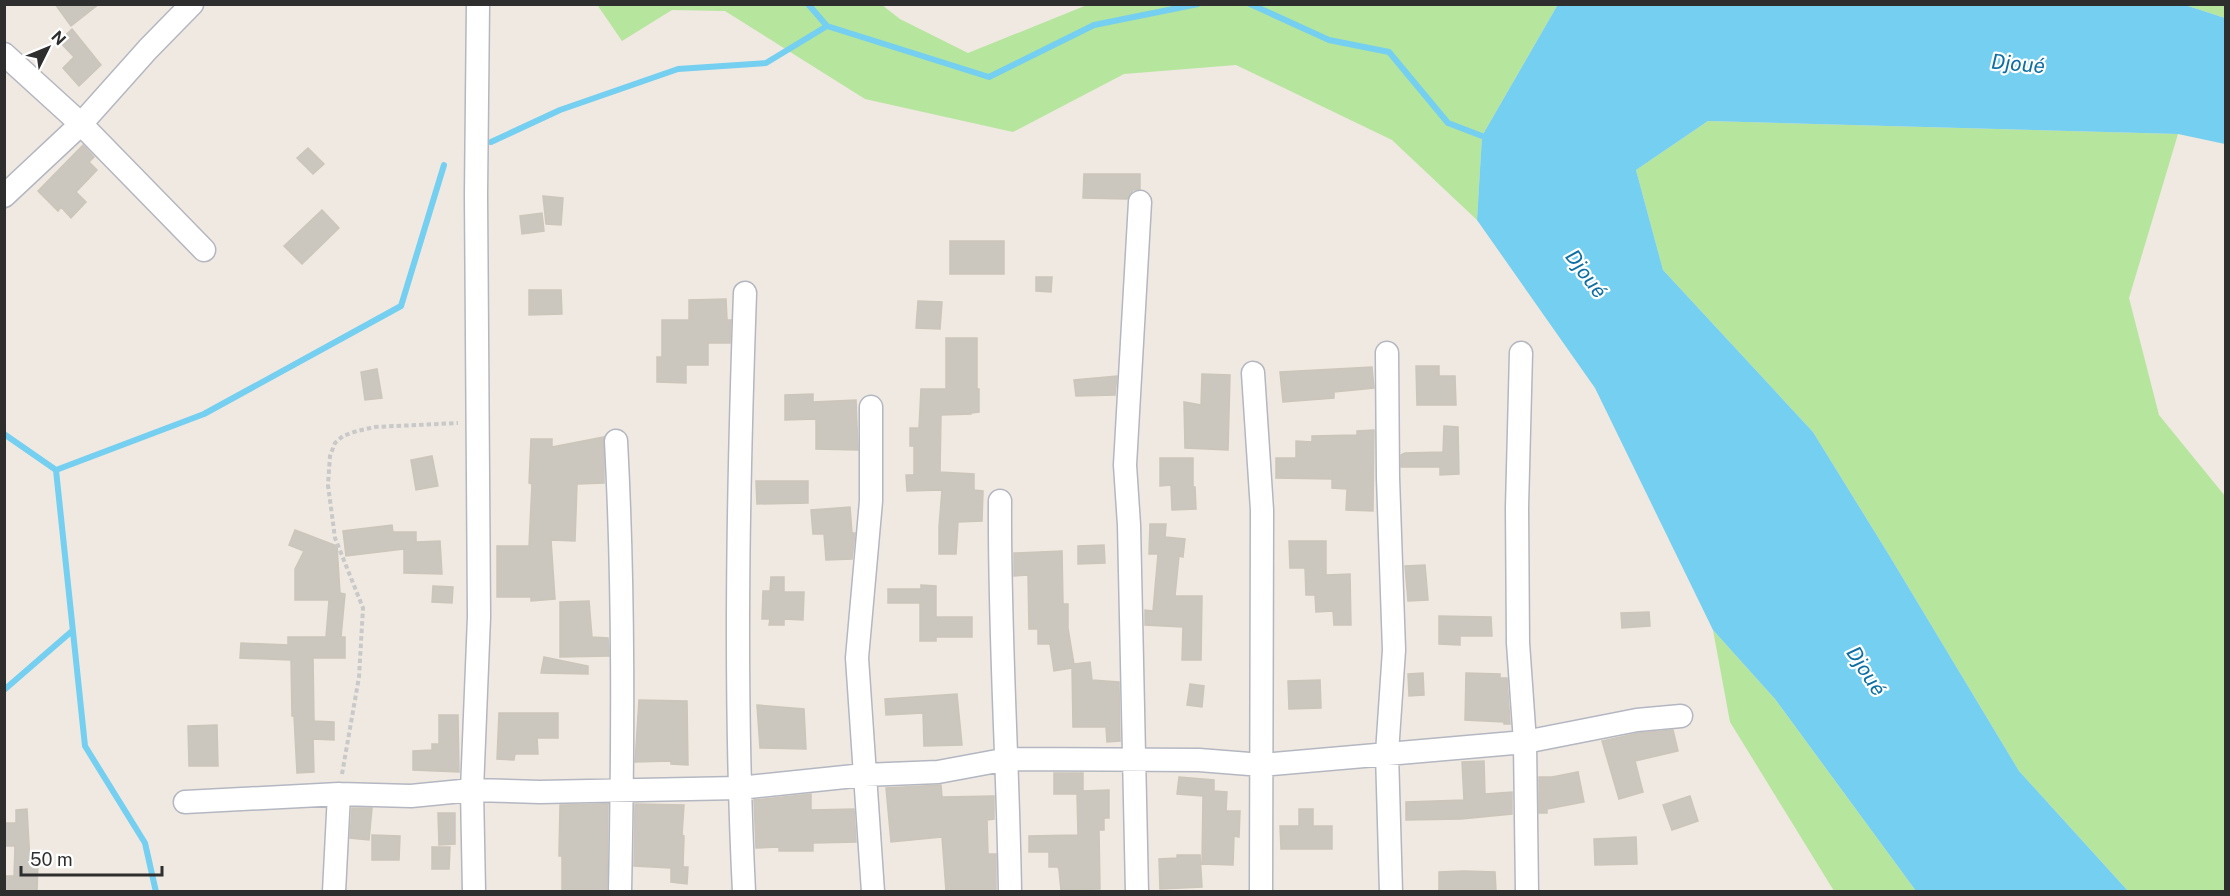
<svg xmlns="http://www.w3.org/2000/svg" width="2230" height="896" font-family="'Public Sans',sans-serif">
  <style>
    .green { fill: #b6e59e }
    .water { fill: #75cff0 }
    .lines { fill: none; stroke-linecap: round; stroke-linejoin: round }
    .stream { stroke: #75cff0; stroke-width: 6 }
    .building { fill: #cbc7bf; stroke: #cbc5ba; stroke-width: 1.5 }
    .minor-casing { stroke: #b4b7c1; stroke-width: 25 }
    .path { stroke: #c9c9c9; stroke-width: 4; stroke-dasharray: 4.5 3; stroke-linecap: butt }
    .minor { stroke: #fff; stroke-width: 22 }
    .labels { text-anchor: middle; stroke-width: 4.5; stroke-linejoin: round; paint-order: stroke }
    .water-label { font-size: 21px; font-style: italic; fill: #0d6fa3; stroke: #fff }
  </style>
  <rect width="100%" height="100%" fill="#efe9e1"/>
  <path class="green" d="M599 4 882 5 900 19 968 53 1087 5H1561L1557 6 1482 136 1477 220 1392 140 1236 65 1124 74 1013 132 865 99 725 11 672 10 622 41 598 6Z
    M2185 5H2225V18Z
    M1708 121 2178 134 2129 298 2159 415 2225 496V891H2128L2019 771 1889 555 1813 432 1663 270 1636 170Z
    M1713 630 1775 699 1916 891H1834L1730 722Z"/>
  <path class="water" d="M2185 5 2225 18V144L2178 134 1708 121 1636 170 1663 270 1813 432 1889 555 2019 771 2128 891H1916L1775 699 1713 630 1595 388 1477 220 1482 136 1557 6 1561 5Z"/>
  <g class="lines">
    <path class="stream" d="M808 4 827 26 989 77 1094 25 1198 4
      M1250 4 1329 40 1389 52 1448 123 1482 136
      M491 142 560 110 678 69 766 63 827 26
      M4 434 56 470 204 414 401 306 444 165
      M56 470 85 746 145 843 156 892
      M4 690 72 631"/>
  </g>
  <path class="building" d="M55 4H99L71 26Z
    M72 29 101 65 79 86 63 68 74 57 59 41Z
    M83 145 94 157 89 162 97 170 76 192 86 202 71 218 61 207 58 211 38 191Z
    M308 148 324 164 313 174 297 158Z
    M1084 174H1140V189L1133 190 1127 199 1083 198Z
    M543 196 563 198 561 225 546 224Z
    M322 210 339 228 302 264 284 246Z
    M542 213 544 231 522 234 520 216Z
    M950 241H1004V274H950Z
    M1036 277H1052L1051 292 1036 291Z
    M529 290H561L562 314 529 315Z
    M726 299 727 320H731L730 343H708V365H686V383L657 382V357H662V320H689V300Z
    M918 301 942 302 940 329 916 328Z
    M946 338H977V389H979V412L971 413V414L941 415 940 472 974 474V490L983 491 982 521 958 522 956 554H939V527L942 490 907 491 906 475H914V446H910V428H919L921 389H946Z
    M1416 366H1439V376H1455L1456 405H1417Z
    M1372 367 1374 388 1334 392V398L1283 402 1280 372Z
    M377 369 382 398 365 400 361 372Z
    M1202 374 1230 375 1228 450 1185 448 1184 402 1201 405Z
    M1117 376 1115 395 1076 396 1074 380Z
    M813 394V402L856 400 858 450 816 449V419L785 420V395Z
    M1444 426 1458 427 1459 474 1440 475V467H1401V455L1405 453 1443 452Z
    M1374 430 1373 511 1346 510 1347 489 1332 488V479L1276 478V458H1296V441L1312 442V436L1357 435V431Z
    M604 437V483L577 484 575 541 551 540 555 599 531 601V597H497V546H529L532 484 529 483 531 439H552V447Z
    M432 456 438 486 416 490 411 460Z
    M1160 458H1193V487H1195L1196 509 1172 510 1171 485 1160 486Z
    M756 481H808V503L757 504Z
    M850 507 852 533H855L852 559 826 560 824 534H813L811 510Z
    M1150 524H1166L1165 537 1185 539 1183 557 1179 556 1175 596H1202L1201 660H1182L1183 627 1145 625V610L1153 611 1158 554H1149Z
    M392 525 393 532H416V542L440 541 442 574 404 573V549L346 556 343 531Z
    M295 530 337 546 340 593 345 594 341 637H345V658H313L314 721 334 722V740L313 739 314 772 297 773 294 716H292L291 660 240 658 241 643 288 645V637H326L329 600H295V569L304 551 289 545Z
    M1289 541H1326V575L1350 574 1351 625H1334L1333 611 1316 612 1315 595H1306L1305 568H1290Z
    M1104 545 1105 563 1078 564V546Z
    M1062 551 1063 604H1068V628L1074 664 1090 662 1092 680 1119 682 1120 741 1107 742 1106 727H1073L1072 668 1054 671 1050 644H1038V629H1029L1028 575 1014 576V553Z
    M1425 565 1428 600 1408 601 1405 566Z
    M771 577H784V592H804L803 620 784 619V625H769L770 619H762L763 591H770Z
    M921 585 936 586V617H972V637H936V641H920V603H888V589H921Z
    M433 586 453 587 452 603 432 602Z
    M589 601 592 637 608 638 609 656 560 657V602Z
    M1649 612 1650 626 1622 628 1621 613Z
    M1439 616 1491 617 1492 636H1460V645L1439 644Z
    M544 657 588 666V674L541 673Z
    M1423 673 1424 695 1409 696 1408 674Z
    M1466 673 1500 674V678H1507L1510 724H1504V722L1465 720Z
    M1320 680 1321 708 1289 709 1288 681Z
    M1190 684 1204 686 1202 707 1187 705Z
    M957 694 962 745 924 746 923 713 886 715 885 699Z
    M639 700 687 701 688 765 671 764V761L635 762Z
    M757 705 804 709 806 749 760 748Z
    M499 713H558V738H537L538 754H515L514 760 497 759Z
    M439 715H458L459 772 413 770V751L432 750V744H439Z
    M217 725 218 766H189L188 726Z
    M1673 730 1678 751 1635 761 1643 792 1619 799 1602 741 1639 733Z
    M1484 761 1485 794 1512 792V814L1461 819 1406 820V802L1464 800 1462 762Z
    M1578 772 1584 802 1547 809V813H1539V777H1552Z
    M1054 773H1083V791L1109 790V818H1104V830H1099L1100 889 1061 890 1059 870 1058 867H1049V852H1029V836L1078 835 1077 794H1054Z
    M1179 777 1214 780V791L1227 792 1226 811H1240L1239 837 1234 836 1233 865 1202 864 1203 796 1177 794Z
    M941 785 942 797 994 796V819L987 820 988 854H996V891H946L942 837 891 842 886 788Z
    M811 794V810L854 809 856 842 813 843V851H779V847L756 848 754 800Z
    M1690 796 1698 821 1672 830 1663 805Z
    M608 804 607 891H562V856H559L560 805Z
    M635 804 684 805 682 835 684 836 683 867H688L687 884 671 882V868L634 866Z
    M352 808H372L369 840 350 838Z
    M27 809 30 862H38L37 891H4V876H14L15 846H4V823H16V810Z
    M1299 809H1313V826H1332V849H1281L1280 826H1299Z
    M438 813H455V844L439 845Z
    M372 835 400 836 399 860H372Z
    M1636 837 1637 864 1595 865 1594 839Z
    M432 847H450L449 869H432Z
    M1177 855H1200L1202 887 1160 889 1159 859 1177 858Z
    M1464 871 1495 872 1496 891H1439V872Z"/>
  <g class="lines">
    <defs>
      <path id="minor" d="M4 54 81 124 204 250
        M4 196 81 124 148 49 192 4
        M1387 353 1388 478 1394 650 1387 753 1391 892
        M1521 353 1517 507 1518 643 1525 742 1527 892
        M1253 373 1262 510 1261 892
        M871 407V501L857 658 873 892
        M616 441C624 591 623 741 620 892
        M1000 501C999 631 1008 761 1010 892
        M185 802 339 794 411 796 472 790 540 792 739 788 864 775 938 772 1008 759 1199 760 1262 765 1525 742 1637 720 1681 716
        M334 892 339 794
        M474 892 472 790 479 617 476 194 478 4
        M744 892C734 692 738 492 745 293
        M1137 892 1129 525 1125 465 1140 202"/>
    </defs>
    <use href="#minor" class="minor-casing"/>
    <path class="path" d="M342 774 359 677 363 608 335 538 328 485 330 456 335 443 343 436 357 431 375 427 458 423"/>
    <use href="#minor" class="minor"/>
  </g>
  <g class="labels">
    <g class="water-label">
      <text transform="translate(2018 64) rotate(5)" y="7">Djoué</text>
      <text transform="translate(1586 274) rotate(53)" y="7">Djoué</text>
      <text transform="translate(1866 671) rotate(57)" y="7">Djoué</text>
    </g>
  </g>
  <rect width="2230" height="896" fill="none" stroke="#2e2e2e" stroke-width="12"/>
  <g transform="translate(48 48) rotate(47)" stroke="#ffffff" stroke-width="4.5" paint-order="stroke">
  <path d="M0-4.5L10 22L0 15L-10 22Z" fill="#2e2e2e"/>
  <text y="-9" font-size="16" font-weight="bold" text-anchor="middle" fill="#2e2e2e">N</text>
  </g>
  <path d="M21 866v9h141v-9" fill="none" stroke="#2e2e2e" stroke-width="3"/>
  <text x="30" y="866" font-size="18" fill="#2e2e2e" stroke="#ffffff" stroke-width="4.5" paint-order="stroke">50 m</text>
</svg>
